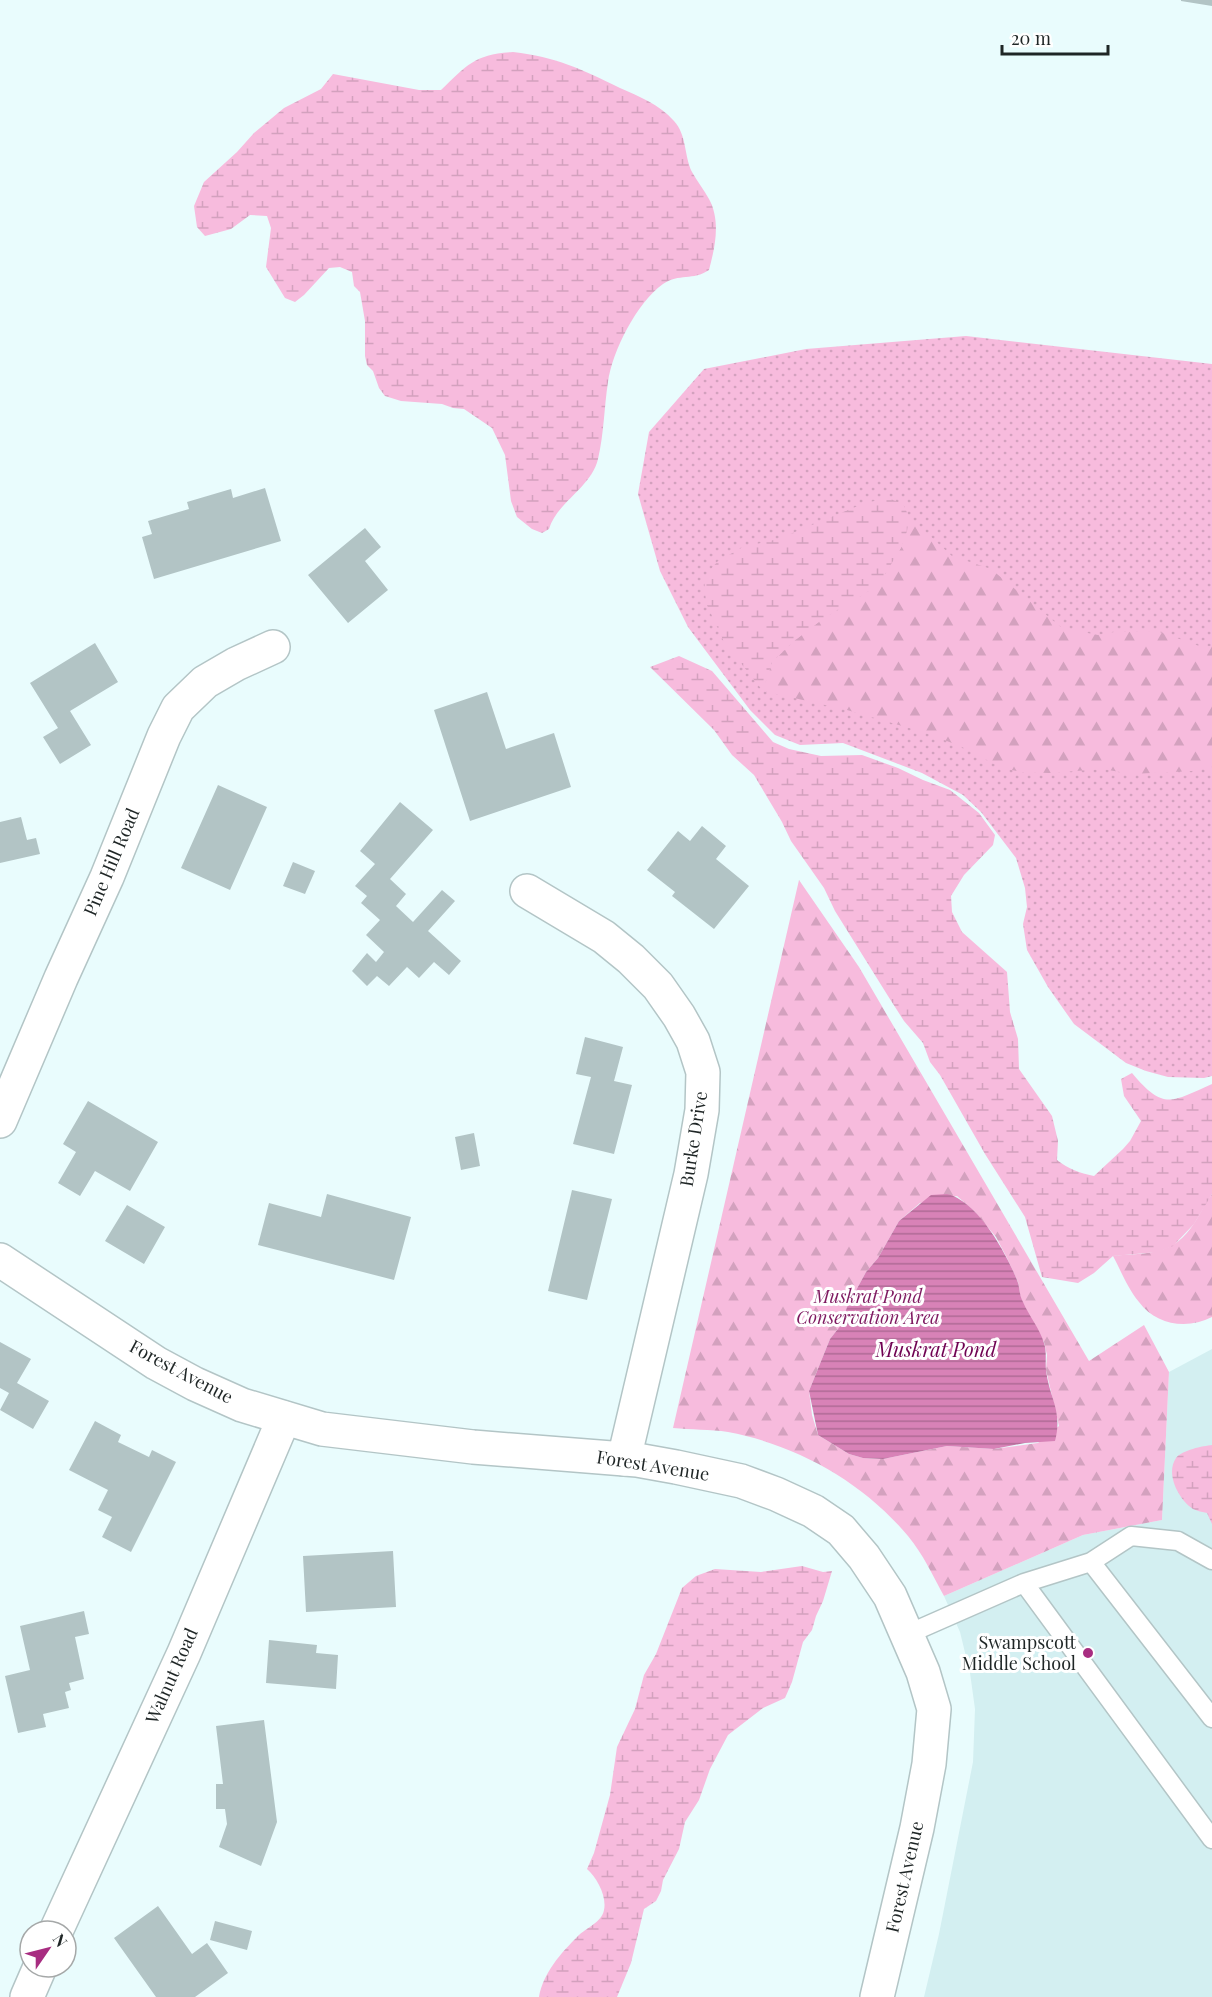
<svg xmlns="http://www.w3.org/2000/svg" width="1212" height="1997" font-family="'Playfair Display',serif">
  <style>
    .built { fill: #d3eff1 }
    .grass { fill: url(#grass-dots) }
    .forest { fill: url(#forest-firs); fill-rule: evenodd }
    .wetland { fill: url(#wetland-marsh) }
    .water { fill: url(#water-rules) }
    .building { fill: #b2c4c5 }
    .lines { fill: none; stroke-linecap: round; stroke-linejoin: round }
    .lane-casing { stroke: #b3c5c6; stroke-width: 21 }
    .street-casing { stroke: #b3c5c6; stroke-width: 36 }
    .secondary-casing { stroke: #b3c5c6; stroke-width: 36 }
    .lane { stroke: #fff; stroke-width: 18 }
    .street { stroke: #fff; stroke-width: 33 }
    .secondary { stroke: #fff; stroke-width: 33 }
    .poi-dot { fill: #a82d81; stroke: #fff; stroke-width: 2 }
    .labels { text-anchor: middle; stroke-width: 6; stroke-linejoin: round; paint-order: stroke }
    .street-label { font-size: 18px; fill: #1f2626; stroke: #fff }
    .park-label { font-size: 18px; font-style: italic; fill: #7e1960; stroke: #fff }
    .poi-label { font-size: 18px; fill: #1f2626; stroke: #fff; text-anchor: end }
    .water-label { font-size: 20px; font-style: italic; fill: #6f0252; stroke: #fff }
  </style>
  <defs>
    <pattern id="grass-dots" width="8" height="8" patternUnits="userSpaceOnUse" patternTransform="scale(1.5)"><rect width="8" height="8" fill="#f7bbdd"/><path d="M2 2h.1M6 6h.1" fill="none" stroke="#d3a1be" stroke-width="1.8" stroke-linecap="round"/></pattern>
    <pattern id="forest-firs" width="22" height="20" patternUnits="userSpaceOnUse" patternTransform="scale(1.5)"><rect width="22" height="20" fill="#f7bbdd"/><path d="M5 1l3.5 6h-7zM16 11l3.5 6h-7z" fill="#d3a1be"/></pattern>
    <pattern id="wetland-marsh" width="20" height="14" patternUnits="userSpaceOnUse" patternTransform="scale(1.5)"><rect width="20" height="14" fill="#f7bbdd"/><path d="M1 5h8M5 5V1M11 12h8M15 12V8" fill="none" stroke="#d3a1be"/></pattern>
    <pattern id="water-rules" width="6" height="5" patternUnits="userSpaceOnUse" patternTransform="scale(1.5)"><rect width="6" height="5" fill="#d882b7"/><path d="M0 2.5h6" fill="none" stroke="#af6a95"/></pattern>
  </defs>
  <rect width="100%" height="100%" fill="#e9fcfd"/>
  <path class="built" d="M1212 1349V1997H924L939 1934 973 1762 975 1709 970 1673 960 1632 944 1596 1083 1535 1162 1520 1169 1372Z"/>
  <path class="grass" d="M966 336 1212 364V1076L1204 1078 1168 1077 1146 1071 1126 1063 1074 1024 1048 987 1027 950 1023 924 1027 907 1025 888 1016 858 981 812 963 795 922 773 843 743 800 745 775 735 750 710 688 627 660 571 638 494 649 432 704 369 806 349Z"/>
  <path class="forest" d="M909 517 952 556 991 569 1062 628 1098 635 1114 632 1157 631 1202 647 1212 646V767L1192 771 1131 774 1103 769 1049 773 1021 772 1002 768 960 746 923 732 847 710 763 691 772 662 794 641 824 618 869 591 881 581 902 546Z
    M799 880 859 967 1089 1361 1144 1325 1169 1372 1162 1520 1083 1535 944 1596C933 1576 923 1554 908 1536 863 1482 797 1445 728 1432 710 1429 691 1430 673 1428ZM957 1196 975 1212 996 1237 1007 1258 1018 1282 1021 1300 1044 1342 1047 1355 1046 1370 1059 1426 1038 1443 994 1449 947 1446 883 1459 863 1458 849 1454 818 1435 812 1415 809 1391 830 1339 841 1325 847 1307 866 1272 878 1258 899 1221 920 1203Z
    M1212 1194V1317C1187 1330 1156 1325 1139 1302 1128 1289 1121 1271 1113 1256 1149 1252 1173 1257 1195 1222 1201 1213 1205 1203 1212 1194Z"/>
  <path class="wetland" d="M513 52C556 57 581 69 620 88 640 97 659 104 674 121 687 135 684 156 692 172 697 181 704 190 709 199 721 221 715 247 709 270 693 281 679 273 663 284 637 302 612 352 608 382 604 408 604 434 598 459 591 488 557 502 549 529L542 533 532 529 517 517 511 501 505 455 492 428 464 409 453 408 442 404 401 401 385 396 379 388 373 371 367 365 365 356V321L360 292 354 286 352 272 340 267 329 268 304 295 295 302 285 298 266 267 271 228 267 216 250 215 231 229 205 236 197 227 194 206 204 182 237 152 254 133 284 108 321 89 333 74 419 90H441C467 65 475 54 513 52Z
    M888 498 903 504 909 517 907 531 902 546 881 581 869 591 824 618 794 641 772 662 763 691 724 642 706 603 704 577 718 561 743 547 778 539 865 503Z
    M679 656 712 671 773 742 789 749 821 756 862 755 898 768 923 780 950 790 979 813 995 835 993 845 964 875 951 896 952 912 962 932 1007 972 1010 1012 1018 1039 1019 1069 1052 1116 1058 1141 1057 1160C1069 1169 1079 1173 1094 1176L1123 1149 1130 1141 1141 1121 1124 1096 1121 1079 1132 1073C1164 1111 1171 1102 1212 1084V1194L1194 1224 1173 1246 1158 1252 1113 1256 1094 1273 1078 1283 1042 1277 1025 1217 985 1154 940 1075 930 1062 923 1043 904 1021 888 996 835 911 824 888 791 841 782 822 754 775 732 755 714 730 650 667Z
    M1212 1445V1524L1207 1513C1203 1512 1197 1511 1193 1509 1179 1500 1165 1474 1176 1458 1182 1450 1203 1446 1212 1445Z
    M802 1566 823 1572 832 1571 823 1601 816 1616 812 1630 803 1642 792 1682 785 1698 763 1708 728 1735 710 1769 699 1800 685 1822 679 1849 663 1880 661 1891 656 1901 644 1909 631 1963 617 1997H539C543 1973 561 1953 578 1936 586 1928 602 1922 604 1910 607 1896 597 1878 587 1869L594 1853 610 1795 617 1747 635 1709 644 1675 656 1654 682 1588 696 1576 715 1569 761 1572Z"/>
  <path class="water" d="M947 1194C978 1201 1006 1253 1017 1280 1020 1287 1019 1295 1023 1302 1029 1316 1040 1329 1044 1343 1047 1352 1045 1361 1046 1370 1049 1398 1063 1410 1055 1441L1025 1443 994 1449 947 1446 883 1459 863 1458 849 1454 818 1435 809 1391 830 1339 841 1325 847 1307 866 1272 878 1258 899 1221 931 1195Z"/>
  <path class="building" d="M1181 0H1212V6L1181 1Z
    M265 488 281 541 154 579 142 537 152 534 148 521 189 509 187 502 231 489 233 498Z
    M365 528 381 547 365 561 388 590 348 623 308 575Z
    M95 643 118 682 70 711 91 745 60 764 43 737 58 728 30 683Z
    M487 692 506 749 554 733 571 787 470 821 434 710Z
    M218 785 267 807 230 890 181 868Z
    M400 802 433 830 390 879 406 894 396 906 413 922 442 890 455 901 428 931 461 961 449 975 434 962 419 978 407 967 389 986 377 976 367 986 352 971 367 953 376 962 384 952 366 935 380 920 361 903 367 896 355 886 375 864 360 851Z
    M21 817 27 840 36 838 40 854 0 863V822Z
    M702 826 726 846 716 859 749 886 714 929 672 896 675 892 647 870 678 831 690 841Z
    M293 862 315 871 305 894 283 886Z
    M585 1037 623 1047 614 1081 632 1085 614 1154 573 1144 591 1077 576 1074Z
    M88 1101 158 1142 130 1191 95 1171 80 1196 58 1183 76 1152 63 1144Z
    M474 1133 480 1166 461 1170 455 1137Z
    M572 1190 612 1199 587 1300 548 1291Z
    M327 1194 411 1217 394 1280 258 1245 269 1203 321 1217Z
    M127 1205 165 1227 144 1264 105 1241Z
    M0 1342 31 1359 17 1383 49 1401 33 1429 0 1410 9 1393 0 1388Z
    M95 1421 121 1435 118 1442 149 1457 152 1450 176 1462 131 1552 102 1537 112 1517 98 1510 108 1490 69 1470Z
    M393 1551 396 1607 306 1612 303 1556Z
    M84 1611 89 1634 75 1637 84 1679 69 1683 71 1690 65 1692 69 1708 43 1714 46 1727 18 1733 5 1676 30 1670 20 1626Z
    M269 1640 317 1645 316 1653 338 1655 336 1689 266 1683Z
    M264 1720 277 1822 261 1866 219 1847 227 1824 225 1809H216V1784H223L216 1726Z
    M158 1906 192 1954 207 1943 228 1973 195 1997H156L114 1938Z
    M215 1921 252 1931 247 1950 210 1940Z"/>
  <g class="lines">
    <defs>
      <path id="lane" d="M1091 1562 1212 1718
        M1024 1583 1212 1839
        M908 1634 1024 1583 1091 1562 1131 1536 1178 1541 1212 1560"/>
      <path id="street" d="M527 891 604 937 631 959 658 986 679 1016 693 1041 703 1072 702 1110 691 1174 624 1459
        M0 1121 61 978 107 877 164 736 178 708 205 682 236 664 273 647
        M56 1931 184 1653 284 1418
        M27 1997 40 1967"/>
      <path id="secondary" d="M0 1260 156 1363 195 1384 242 1405 322 1429 473 1447 637 1460 676 1467 741 1481 776 1494 813 1511 841 1530 864 1557 890 1596 923 1672 934 1709 929 1764 917 1828 877 1997"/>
    </defs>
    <use href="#lane" class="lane-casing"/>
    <use href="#street" class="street-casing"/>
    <use href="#secondary" class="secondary-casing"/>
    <use href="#lane" class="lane"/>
    <use href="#street" class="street"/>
    <use href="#secondary" class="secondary"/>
  </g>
  <circle class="poi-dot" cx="1088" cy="1653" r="6"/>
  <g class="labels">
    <g class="street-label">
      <text transform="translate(112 862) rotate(-67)" y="6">Pine Hill Road</text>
      <text transform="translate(694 1139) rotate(-81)" y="6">Burke Drive</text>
      <text transform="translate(181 1372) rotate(28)" y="6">Forest Avenue</text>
      <text transform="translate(653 1466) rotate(9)" y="6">Forest Avenue</text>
      <text transform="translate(172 1676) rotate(-66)" y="6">Walnut Road</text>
      <text transform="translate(905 1877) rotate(-77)" y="6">Forest Avenue</text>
    </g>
    <g class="park-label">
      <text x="868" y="1303">Muskrat Pond<tspan x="868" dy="21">Conservation Area</tspan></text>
    </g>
    <g class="poi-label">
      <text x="1076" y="1649">Swampscott<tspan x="1076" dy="21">Middle School</tspan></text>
    </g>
    <g class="water-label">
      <text x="936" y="1357">Muskrat Pond</text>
    </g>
  </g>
  <g transform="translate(48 1949) rotate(55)"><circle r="28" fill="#ffffff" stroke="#a5a8a8" stroke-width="1.5"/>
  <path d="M0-4.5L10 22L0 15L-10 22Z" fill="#a82d81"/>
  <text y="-9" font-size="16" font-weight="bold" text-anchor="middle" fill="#1f2626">N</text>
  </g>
  <path d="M1002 45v9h106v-9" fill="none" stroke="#1f2626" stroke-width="3"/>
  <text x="1011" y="45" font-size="18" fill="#1f2626" stroke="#ffffff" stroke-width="4.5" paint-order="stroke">20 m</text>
</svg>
